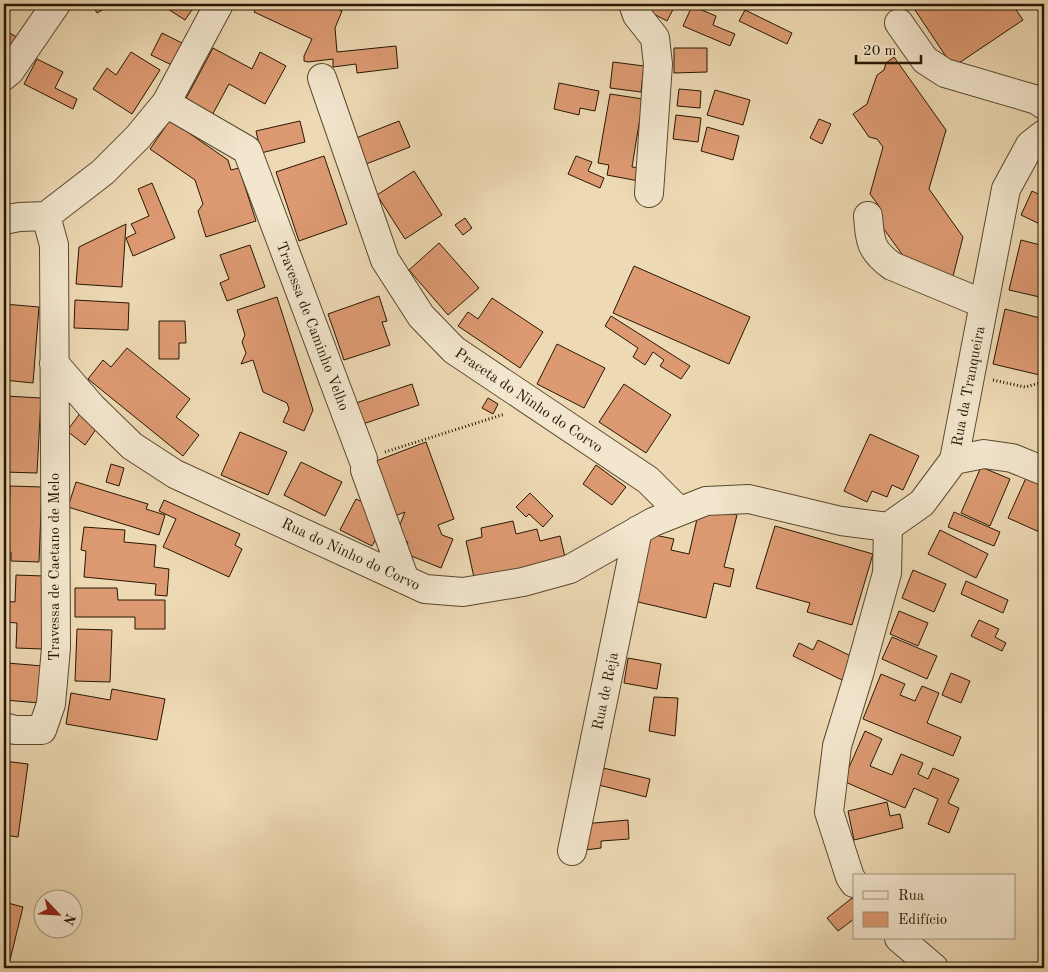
<svg xmlns="http://www.w3.org/2000/svg" width="1048" height="972" font-family="'Old Standard TT',serif">
  <style>
    .building { fill: #dd9a72; stroke: #271702 }
    .lines { fill: none; stroke-linecap: round; stroke-linejoin: round }
    .minor-casing { stroke: #58482e; stroke-width: 30 }
    .path { stroke: #271702; stroke-width: 3; stroke-dasharray: 1 2.5; stroke-linecap: butt }
    .minor { stroke: #f3e6ce; stroke-width: 28 }
    .labels { text-anchor: middle; stroke-width: 4; stroke-linejoin: round; paint-order: stroke }
    .street-label { font-size: 15px; fill: #271702; stroke: #f3e6ce }
  </style>
  <rect width="100%" height="100%" fill="#edd9b3"/>
  <filter id="stains"><feTurbulence type="fractalNoise" baseFrequency=".004" numOctaves="4"/><feColorMatrix values="0 0 0 0 .2 0 0 0 0 .09 0 0 0 0 .02 0 0 0 .5 -.17"/></filter>
  <radialGradient id="worn" r=".72"><stop offset=".6" stop-color="#630" stop-opacity="0"/><stop offset="1" stop-color="#630" stop-opacity=".3"/></radialGradient>
  <path class="building" d="M92 4H107L109 6 97 13Z
    M160 4H196L185 20Z
    M258 4H325L342 11 335 28 337 52 396 46 398 68 357 73 356 64 333 67V59L308 62 304 61V56L312 39 254 12Z
    M649 4H676L667 21 646 10Z
    M911 4H1012L1023 20 953 67Z
    M692 6 716 16 713 25 735 34 730 46 683 26Z
    M745 10 792 33 787 44 739 21Z
    M4 30 26 42 20 54 4 45Z
    M162 33 190 47 180 69 151 55Z
    M213 48 252 69 260 52 286 66 265 104 229 84 210 119 183 104Z
    M674 48H707V72L674 73Z
    M131 52 160 70 132 114 93 89 107 68 116 75Z
    M894 57 946 130 929 189 963 237 952 280 909 264 876 218 879 206 870 194 883 147 877 139 869 137 853 114 867 104 877 75 884 70 886 63Z
    M37 59 63 72 55 88 77 99 73 109 24 84Z
    M613 62 644 66 641 92 610 88Z
    M559 83 599 91 595 111 580 108 579 115 554 109Z
    M679 89 701 91 700 108 677 106Z
    M715 90 750 100 743 125 707 115Z
    M610 94 643 99 632 167 641 168 639 181 607 175 609 165 598 163Z
    M676 115 701 118 698 142 673 139Z
    M819 119 831 124 822 144 810 138Z
    M170 120 228 160 231 170 239 168 256 221 206 237 198 211 203 204 195 180 150 149Z
    M300 121 305 142 261 153 256 131Z
    M399 121 410 147 366 164 356 138Z
    M707 127 739 136 733 160 701 151Z
    M324 156 347 224 299 241 276 172Z
    M576 156 592 162 588 171 604 178 600 188 568 174Z
    M414 171 442 215 405 239 377 195Z
    M152 183 175 238 133 256 126 238 136 233 131 224 149 216 138 189Z
    M1032 191 1044 197V226L1021 215Z
    M465 218 472 228 463 235 455 225Z
    M126 224 122 287 76 284 79 247Z
    M1021 240 1044 246V298L1009 290Z
    M439 243 479 288 448 315 409 270Z
    M250 245 265 287 227 301 220 283 229 279 220 255Z
    M634 266 750 317 729 364 613 313Z
    M379 296 387 321 382 322 390 345 344 360 328 314Z
    M277 297 313 410 304 431 283 422 289 409 287 403 263 392 253 360 241 364 246 353 242 342 245 335 237 310Z
    M492 298 543 332 520 368 458 326 468 312 478 319Z
    M75 300 129 303 128 330 74 328Z
    M4 304 39 307 33 383 4 380Z
    M1005 309 1044 319V376L993 364Z
    M611 316 690 366 681 379 660 366 664 360 653 352 645 365 633 357 638 348 605 326Z
    M159 321H185L186 343H179V359H159Z
    M557 344 605 368 584 408 537 384Z
    M127 348 190 399 176 417 199 435 183 456 88 379 103 360 111 367Z
    M412 384 419 405 360 425 353 404Z
    M624 384 671 415 646 453 599 422Z
    M6 396 41 398 37 473 4 472Z
    M488 398 498 404 493 414 482 408Z
    M81 412 99 425 85 445 67 431Z
    M240 432 287 452 268 495 221 475Z
    M870 434 919 456 903 490 892 485 887 497 872 491 867 502 844 491Z
    M426 442 454 519 438 525 442 535 453 539 441 568 404 553 408 542 395 537 405 512 387 519 371 463Z
    M301 462 342 482 325 516 284 495Z
    M111 464 124 468 119 486 106 482Z
    M596 465 626 487 612 505 583 484Z
    M981 467 1010 479 990 526 961 513Z
    M1026 478 1044 486V534L1008 518Z
    M76 482 148 504 146 509 165 515 159 535 68 507Z
    M10 486 42 487 39 562 11 561V552H4V520H9Z
    M530 493 553 516 543 527 529 514 526 517 516 507Z
    M356 499 371 506 376 518 371 527 380 532 372 546 340 530Z
    M164 500 240 534 235 545 242 549 229 577 163 547 176 519 159 511Z
    M700 506 737 515 724 567 734 569 730 587 714 583 706 618 634 601 650 534 674 539 671 550 689 554Z
    M954 512 1000 532 994 546 948 527Z
    M513 521 516 534 537 529 540 541 560 536 566 561 475 582 466 541 482 537 481 528Z
    M775 526 873 554 852 625 807 612 810 603 756 588Z
    M84 527 125 530 124 542 156 545 154 567 169 569 167 596 155 595 156 584 84 577 86 551 81 550Z
    M940 530 988 554 976 578 928 554Z
    M913 570 946 584 934 612 902 598Z
    M16 575 44 576 42 649 16 648 17 623 4 622V601L15 602Z
    M966 581 1008 600 1003 613 961 594Z
    M75 588H117L118 600H165V629H135V617H75Z
    M899 611 928 623 918 646 890 634Z
    M979 620 999 629 995 637 1006 643 1002 651 971 636Z
    M77 629 112 630 110 682 75 681Z
    M892 637 937 656 927 679 882 659Z
    M818 640 855 658 844 681 793 656 799 643 813 650Z
    M628 658 661 664 657 689 624 683Z
    M7 663 43 666 40 703 4 700Z
    M951 673 970 681 961 703 942 695Z
    M881 674 905 684 900 695 915 701 922 686 939 693 927 723 961 737 953 756 863 719Z
    M112 689 165 699 157 740 66 724 71 693 110 700Z
    M654 697 678 698 675 736 649 731Z
    M865 731 882 739 870 766 892 775 901 754 923 763 918 774 928 779 933 768 959 779 948 803 959 808 949 833 928 824 938 799 914 788 905 808 843 781Z
    M4 761 28 764 18 837 4 835Z
    M599 767 650 779 646 797 595 784Z
    M887 802 890 816 900 814 903 828 854 840 848 811Z
    M628 820 629 839 601 841V848L585 850 583 824Z
    M852 898 854 901V919L838 931 827 918Z
    M4 902 23 907 8 968H4Z"/>
  <g class="lines">
    <defs>
      <path id="minor" d="M633 4 637 15 655 38 658 64 649 193
        M899 23 925 60 945 73 1037 100 1044 105
        M4 76 10 71 56 4
        M322 78 385 260 421 316 454 350 648 480 679 511
        M166 103 247 150 363 459
        M868 216C870 241 870 250 892 266L984 304
        M4 220 19 217 46 216 103 172 138 137 166 103 219 4
        M54 363 91 406 132 446 175 474 425 589 463 592 523 582 570 569 653 522 706 501 749 499 841 521 888 527
        M954 460 984 454 1012 458 1044 471
        M365 470 405 580
        M888 527 922 503 954 460 1006 189 1030 145 1044 134
        M4 727 15 730H42L51 704 56 648 54 245 46 216
        M572 851 638 530
        M854 883 850 877 829 812 837 746 859 674 887 573 888 527
        M899 938 934 968"/>
    </defs>
    <use href="#minor" class="minor-casing"/>
    <path class="path" d="M993 380 1025 387 1044 382
      M385 452 505 414"/>
    <use href="#minor" class="minor"/>
  </g>
  <g class="labels">
    <g class="street-label">
      <text transform="translate(313 326) rotate(69)" y="5">Travessa de Caminho Velho</text>
      <text transform="translate(968 386) rotate(-79)" y="5">Rua da Tranqueira</text>
      <text transform="translate(529 400) rotate(34)" y="5">Praceta do Ninho do Corvo</text>
      <text transform="translate(351 554) rotate(25)" y="5">Rua do Ninho do Corvo</text>
      <text transform="translate(54 567) rotate(-90)" y="5">Travessa de Caetano de Melo</text>
      <text transform="translate(605 691) rotate(-78)" y="5">Rua de Reja</text>
    </g>
  </g>
  <rect width="1048" height="972" fill="none" stroke="#edd9b3" stroke-width="20"/>
  <rect x="5" y="5" width="1038" height="962" fill="none" stroke="#271702" stroke-width="2.5"/>
  <rect x="10" y="10" width="1028" height="952" fill="none" stroke="#271702"/>
  <rect x="853" y="874" width="162" height="65" fill="#f3e6ce" stroke="#a1937c"/>
  <rect x="863" y="891" width="25" height="8" fill="#f3e6ce" stroke="#a1937c"/>
  <text x="898" y="900" font-size="15" fill="#271702">Rua</text>
  <rect x="863" y="912" width="25" height="15" fill="#dd9a72" stroke="#a1937c"/>
  <text x="898" y="924" font-size="15" fill="#271702">Edifício</text>
  <g transform="translate(58 914) rotate(115)"><circle r="24" fill="#f3e6ce" stroke="#a1937c"/>
  <path d="M0-4L9 19L0 12L-9 19Z" fill="#8f2418"/>
  <text y="-8" font-size="14" font-weight="bold" text-anchor="middle" fill="#271702">N</text>
  </g>
  <path d="M856 55v8h65v-8" fill="none" stroke="#271702" stroke-width="2.5"/>
  <text x="863" y="55" font-size="15" fill="#271702" stroke="#f3e6ce" stroke-width="4" paint-order="stroke">20 m</text>
  <rect width="100%" height="100%" filter="url(#stains)"/>
  <rect width="100%" height="100%" fill="url(#worn)"/>
</svg>
